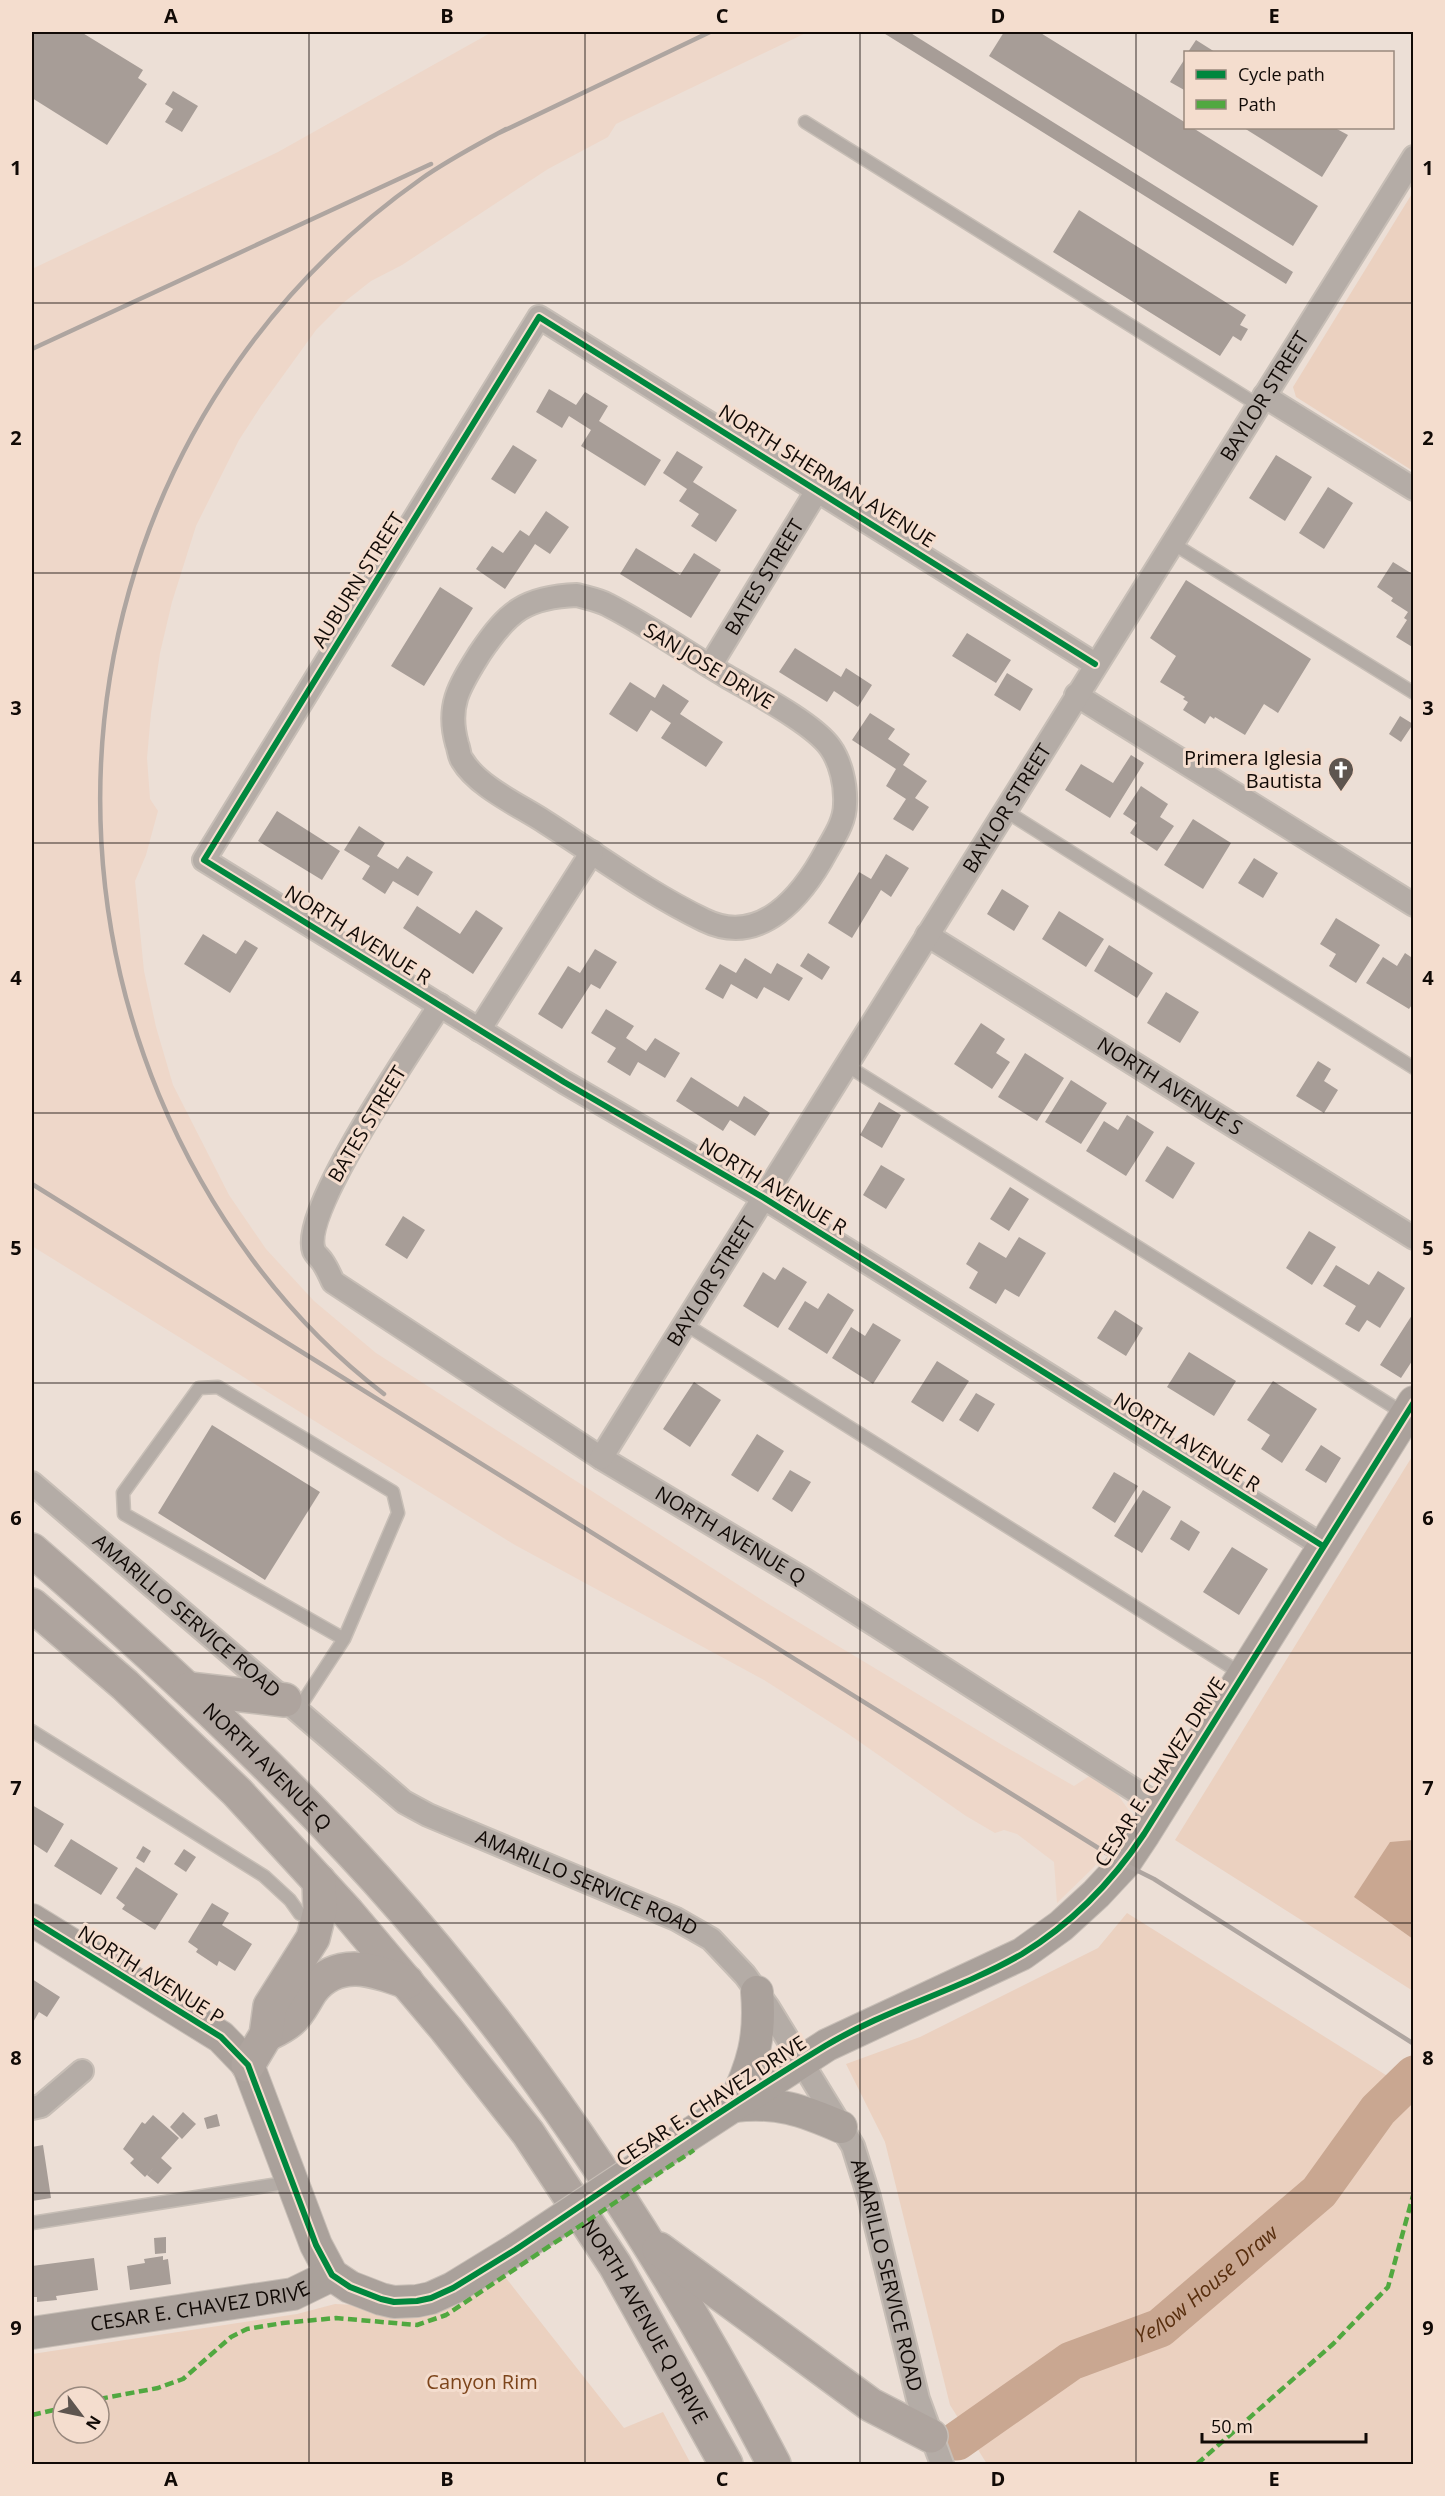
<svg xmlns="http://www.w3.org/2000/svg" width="1445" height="2496" font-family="'Open Sans',sans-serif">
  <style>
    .built { fill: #eed7c9 }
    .green { fill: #ebd1c0; fill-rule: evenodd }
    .water { fill: #c9a791 }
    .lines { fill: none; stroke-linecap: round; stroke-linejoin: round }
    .river { stroke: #c9a791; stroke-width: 39 }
    .building { fill: #a79d97 }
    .lane-casing { stroke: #c7beb6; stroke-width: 15 }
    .street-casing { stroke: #c7beb6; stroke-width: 26 }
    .secondary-casing { stroke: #c7beb6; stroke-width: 34 }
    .primary-casing { stroke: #c7beb6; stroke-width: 36 }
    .lane { stroke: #b4aca6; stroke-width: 12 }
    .street { stroke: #b4aca6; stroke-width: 22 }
    .secondary { stroke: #aaa19b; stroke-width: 32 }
    .primary { stroke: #aea49e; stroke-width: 33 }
    .rail { stroke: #aea5a0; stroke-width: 4.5 }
    .secondary-bridge-casing { stroke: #c7beb6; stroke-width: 34; stroke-linecap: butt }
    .secondary-bridge { stroke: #aaa19b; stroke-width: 32 }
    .quiet { stroke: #51a840; stroke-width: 4.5; stroke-dasharray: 9 4.5; stroke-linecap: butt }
    .cycleway-casing { stroke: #f4ddce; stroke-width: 10 }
    .cycleway { stroke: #00873e; stroke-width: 6 }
    .grid { fill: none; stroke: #110a06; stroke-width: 1.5; stroke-opacity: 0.55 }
    .labels { text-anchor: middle; stroke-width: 6; stroke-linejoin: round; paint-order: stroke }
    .street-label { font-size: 20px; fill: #110a06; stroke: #f4ddce }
    .poi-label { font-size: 20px; fill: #110a06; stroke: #f4ddce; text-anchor: end }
    .park-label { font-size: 20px; fill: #7d451b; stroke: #f4ddce }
    .water-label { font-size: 21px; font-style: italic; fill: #592f0f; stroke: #f4ddce }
    .neatline { fill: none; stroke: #110a06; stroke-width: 2 }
    .grid-label { font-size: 20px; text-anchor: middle; font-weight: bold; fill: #110a06 }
  </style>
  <rect width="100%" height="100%" fill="#ecdfd6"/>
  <path class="built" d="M492 32H808L616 124 608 137 548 169 402 265 371 281 343 303 316 330 261 406 239 440 196 526 172 602 160 653 151 713 147 758 150 799 158 811 146 855 135 881 144 971 156 1027 173 1085 229 1195 266 1249 314 1301 376 1353 770 1605 1004 1746 1074 1786 1091 1775 1118 1795 1130 1812 1128 1820 1094 1867 1057 1903 1054 1862 1017 1834 1004 1830 995 1833 966 1816 844 1731 764 1680 515 1545 32 1246V269L278 152Z"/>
  <path class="green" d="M1413 192V471L1304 402 1296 397 1293 387Z
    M1413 1455V1991L1175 1840Z
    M1127 1913 1413 2092V2464H987L950 2405 885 2142 846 2064 920 2037 1098 1948Z
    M502 2273 624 2428 663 2412 691 2464H32V2354L297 2314 335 2304 357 2305ZM63 2397H99V2433H63Z"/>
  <path class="water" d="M1413 1840H1414L1413 1939 1354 1897 1390 1842Z"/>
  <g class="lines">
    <path class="river" id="s1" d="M957 2441 1071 2361 1160 2328 1319 2192 1378 2110 1414 2075"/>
  </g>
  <path class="building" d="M32 32H81L143 70 138 78 147 84 107 145 32 98Z
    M882 32H909L1293 272 1286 284Z
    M1004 32H1039L1186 123V128H1193L1318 206 1293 246 989 56Z
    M1196 40 1215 52H1188Z
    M1186 57V91L1170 82Z
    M173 91 198 106 182 132 165 122 173 109 165 104Z
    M1244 128H1335L1348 135 1322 177Z
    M1079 210 1246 315 1240 325 1248 329 1241 341 1233 336 1220 356 1053 252Z
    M549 389 576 405 585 392 608 406 599 421 661 460 645 486 581 446 591 430 569 416 562 428 536 412Z
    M513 445 537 460 515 494 491 479Z
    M677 451 703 467 693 482 737 510 716 542 691 526 699 514 679 501 687 489 663 473Z
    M1276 455 1312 477 1285 521 1249 498Z
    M1328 487 1353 503 1324 549 1299 533Z
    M546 511 569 527 550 554 535 544 505 589 476 569 492 546 503 553 520 530 529 536Z
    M636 548 680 575 694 553 721 570 691 618 620 574Z
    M1393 562 1414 575V648L1396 637 1407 620 1404 618 1408 612 1391 601 1393 598 1377 587Z
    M1186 580 1311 659 1278 713 1264 704 1245 735 1215 717 1214 719 1210 716 1205 724 1183 710 1188 702 1183 699 1185 697 1160 682 1176 656 1150 638Z
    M440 587 473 608 424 686 391 666Z
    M967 633 1011 660 996 683 952 656Z
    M795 648 841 677 846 668 872 685 858 707 834 691 827 702 779 672Z
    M1007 673 1033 689 1020 711 994 695Z
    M630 682 655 698 663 684 689 701 680 714 723 742 706 767 661 738 671 723 651 710 637 732 609 714Z
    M870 713 895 729 888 739 910 754 903 765 927 781 915 798 929 807 913 831 893 819 906 799 886 786 896 769 852 740Z
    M1400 716 1413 724 1401 742 1389 734Z
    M1131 755 1144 763 1110 818 1065 790 1081 764 1113 783Z
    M1141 786 1168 804 1160 817 1174 826 1157 851 1130 833 1137 823 1123 814Z
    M277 811 340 851 322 880 258 841Z
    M1193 819 1231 843 1203 889 1164 865Z
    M359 826 385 843 377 856 398 869 407 856 433 872 418 896 393 881 385 894 362 879 370 866 344 850Z
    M886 854 909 868 891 897 881 890 852 938 828 923 859 872 871 879Z
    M1254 858 1278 873 1263 898 1238 883Z
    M1002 889 1029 906 1014 931 987 914Z
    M417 906 460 934 476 910 503 928 473 974 403 928Z
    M1059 911 1104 939 1086 967 1042 939Z
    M1336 918 1380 945 1356 983 1329 966 1336 954 1320 944Z
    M203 934 236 954 245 940 258 948 230 993 184 964Z
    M1109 945 1153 973 1137 998 1094 971Z
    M595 949 617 962 600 989 591 984 562 1029 538 1014 568 966 580 973Z
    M808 953 830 967 822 980 800 966Z
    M1405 953 1414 959V1002L1409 1009 1366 983 1383 957 1397 966Z
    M745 958 771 974 777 963 803 978 789 1001 764 987 757 999 731 984 723 999 705 989 720 964 736 973Z
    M1166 992 1199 1012 1180 1043 1147 1023Z
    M606 1009 634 1026 626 1038 646 1051 655 1038 680 1053 665 1078 638 1062 630 1076 607 1062 616 1048 591 1033Z
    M981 1023 1005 1039 996 1053 1010 1062 992 1089 954 1064Z
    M1025 1053 1064 1078 1037 1121 998 1097Z
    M1318 1061 1331 1069 1324 1081 1338 1090 1324 1113 1296 1096Z
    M691 1077 738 1107 744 1096 770 1113 755 1136 730 1120 723 1131 676 1101Z
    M1071 1080 1107 1103 1081 1144 1045 1122Z
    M879 1102 901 1115 882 1148 860 1135Z
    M1127 1115 1154 1132 1126 1176 1086 1151 1104 1121 1118 1130Z
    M1167 1146 1195 1163 1173 1199 1145 1181Z
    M881 1165 905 1179 886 1209 863 1195Z
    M1010 1187 1029 1199 1009 1231 990 1219Z
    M403 1216 425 1230 407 1259 385 1245Z
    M1309 1231 1336 1247 1312 1285 1286 1268Z
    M1019 1237 1046 1253 1019 1297 1005 1289 996 1304 969 1288 978 1272 966 1264 979 1242 1006 1258Z
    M1336 1265 1369 1285 1378 1271 1405 1288 1380 1328 1367 1320 1359 1332 1345 1324 1356 1306 1323 1286Z
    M783 1267 807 1282 778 1328 743 1306 763 1272 775 1280Z
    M828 1293 854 1310 827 1354 788 1329 805 1301 818 1309Z
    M1115 1310 1143 1328 1126 1356 1097 1338Z
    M1414 1312V1358L1401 1378 1380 1365Z
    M873 1323 901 1340 873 1384 832 1358 851 1327 865 1336Z
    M1189 1352 1236 1381 1214 1416 1167 1387Z
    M937 1361 969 1381 943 1422 911 1402Z
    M1273 1381 1317 1409 1282 1463 1261 1449 1270 1435 1247 1420Z
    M694 1382 721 1400 690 1447 663 1429Z
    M976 1393 995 1404 978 1432 959 1420Z
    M212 1425 320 1492 265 1580 158 1513Z
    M757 1434 784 1451 758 1492 731 1475Z
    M1321 1445 1341 1458 1326 1483 1305 1470Z
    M790 1470 811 1482 792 1512 772 1499Z
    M1114 1472 1138 1486 1115 1523 1092 1508Z
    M1143 1490 1171 1507 1142 1553 1114 1536Z
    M1181 1520 1200 1532 1189 1551 1170 1539Z
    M1232 1547 1268 1569 1239 1615 1203 1592Z
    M32 1805 64 1824 47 1853 32 1843Z
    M71 1839 118 1868 101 1895 54 1866Z
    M143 1846 151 1851 144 1863 136 1858Z
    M184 1849 196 1857 186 1872 174 1864Z
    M136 1867 178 1894 155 1930 122 1909 125 1905 116 1898Z
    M212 1903 229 1913 222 1925 252 1944 235 1971 219 1961 217 1966 196 1952 198 1949 188 1942Z
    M32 1979 60 1997 47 2017 39 2012 32 2024Z
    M183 2112 196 2124 182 2139 170 2127Z
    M217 2114 220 2126 207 2129 204 2118Z
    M153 2115 179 2138 161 2158 172 2168 158 2184 147 2175 156 2165 145 2177 130 2163 134 2159 123 2149 142 2122 145 2124Z
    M43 2145 51 2198 32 2201V2147Z
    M166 2237V2253L155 2254 154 2238Z
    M163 2256V2260L168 2259 171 2284 130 2290 127 2266 145 2263 144 2259Z
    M94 2258 98 2290 56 2296 57 2300 37 2302V2297H32V2266Z"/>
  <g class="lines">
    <defs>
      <path id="lane" d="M805 122 1258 405
        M1172 543 1414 693
        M1004 810 1414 1068
        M846 1065 1405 1414
        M685 1324 1242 1674
        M297 1711 344 1639 398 1513 393 1492 218 1387 199 1388 123 1493 124 1514 344 1639
        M32 1731 264 1876 290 1900 300 1914
        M32 2223 291 2182"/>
      <g id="street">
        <path d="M1264 396 1414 489"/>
        <path d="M577 595C587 598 599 600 608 605 649 626 687 653 726 676 753 692 813 723 830 747 841 762 846 786 845 804 845 821 835 836 827 850 803 895 761 948 704 920 648 893 597 855 545 822 519 805 478 787 462 760 459 756 459 749 457 744 446 705 460 685 480 653 508 611 526 597 577 595Z"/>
        <path d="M1095 664 539 317 204 860 564 1082 764 1198 1323 1546"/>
        <path id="s2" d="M710 666 818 489"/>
        <path d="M1076 695 1414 905"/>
        <path id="s3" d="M927 935 1414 1238"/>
        <path id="s4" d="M440 1005C415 1045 299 1212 314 1251 315 1254 320 1258 322 1261 327 1268 330 1275 333 1282L601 1458 805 1580 1161 1807"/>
        <path d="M479 1030 592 852"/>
        <path id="s5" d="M601 1458 1414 157"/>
        <path id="s6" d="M32 1483 404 1802 428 1815 676 1919 711 1939 745 1975 768 2007 853 2146 869 2197 918 2399 942 2464"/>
        <path d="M32 2108 41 2106 82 2071"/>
      </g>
      <g id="secondary">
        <path d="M32 1920 221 2037 248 2065 316 2245 332 2275 350 2287 381 2299 394 2302 417 2301 431 2298 453 2288 515 2250"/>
        <path d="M733 2106C753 2065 761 2037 757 1992"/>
        <path d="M734 2106C777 2101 802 2110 841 2127"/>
        <path d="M667 2149 827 2045 1022 1954 1061 1926 1096 1894 1124 1864 1144 1834 1414 1402"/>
        <path id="s7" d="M32 2333 293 2294 332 2275"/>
      </g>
      <g id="primary">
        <path id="s8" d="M32 1550C152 1654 269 1761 376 1879 535 2055 665 2255 774 2464"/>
        <path id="s9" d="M32 1605 125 1685 237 1792 348 1913 446 2029 528 2133 615 2265 726 2464"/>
        <path d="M189 1689 285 1700"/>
        <path d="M266 2035C274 2031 283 2027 290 2021 299 2014 305 2000 312 1990 338 1957 374 1970 407 1982"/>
        <path d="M248 2065 266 2035 270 2006 313 1938 320 1910 319 1881"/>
        <path d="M659 2249 871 2405 931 2436"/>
      </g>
    </defs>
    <use href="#lane" class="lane-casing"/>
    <use href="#street" class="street-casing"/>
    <use href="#secondary" class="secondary-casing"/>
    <use href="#primary" class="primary-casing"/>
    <use href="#lane" class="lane"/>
    <use href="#street" class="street"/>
    <use href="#secondary" class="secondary"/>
    <use href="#primary" class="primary"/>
    <path class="rail" d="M499 133 710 32
      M32 349 431 164
      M32 1184 1124 1864 1154 1879 1414 2044
      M384 1394C284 1318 207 1210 159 1095 23 766 128 385 421 179 448 160 477 145 506 129"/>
    <defs>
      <path id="secondary-bridge" d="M515 2250 667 2149"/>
    </defs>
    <use href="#secondary-bridge" class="secondary-bridge-casing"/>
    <use href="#secondary-bridge" class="secondary-bridge"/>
    <path class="quiet" d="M99 2399 158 2388 183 2379 231 2337 247 2329 283 2323 336 2318 417 2325 446 2315 694 2150
      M32 2415 63 2408
      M1197 2464 1333 2344 1388 2287 1414 2192"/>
    <defs>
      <path id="cycleway" d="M1095 664 539 317 204 860 564 1082 764 1198 1323 1546
        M32 1920 221 2037 248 2065 316 2245 332 2275 350 2287 381 2299 394 2302 417 2301 431 2298 453 2288 515 2250C617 2182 719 2110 825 2046 887 2009 959 1990 1022 1954 1071 1924 1112 1882 1144 1834L1414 1402"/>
    </defs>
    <use href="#cycleway" class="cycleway-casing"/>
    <use href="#cycleway" class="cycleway"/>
  </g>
  <path class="grid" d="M309 32V2464M585 32V2464M860 32V2464M1136 32V2464M32 303H1414M32 573H1414M32 843H1414M32 1113H1414M32 1383H1414M32 1653H1414M32 1923H1414M32 2193H1414"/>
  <defs>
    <symbol id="church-pin" viewBox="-11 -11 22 30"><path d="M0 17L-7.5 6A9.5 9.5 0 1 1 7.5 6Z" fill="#5e554f" stroke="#f4ddce"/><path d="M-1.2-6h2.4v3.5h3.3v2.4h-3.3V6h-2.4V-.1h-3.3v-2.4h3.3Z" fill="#fff"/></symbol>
  </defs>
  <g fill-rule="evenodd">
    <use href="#church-pin" x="1326" y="755" width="30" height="40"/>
  </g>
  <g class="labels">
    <g class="street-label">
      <text dy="7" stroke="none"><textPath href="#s5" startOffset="1252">BAYLOR STREET</textPath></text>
      <text transform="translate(827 476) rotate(32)" y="7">NORTH SHERMAN AVENUE</text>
      <text dy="7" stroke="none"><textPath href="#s2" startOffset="104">BATES STREET</textPath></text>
      <text transform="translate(358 580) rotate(-58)" y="7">AUBURN STREET</text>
      <text transform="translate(709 666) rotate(31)" y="7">SAN JOSE DRIVE</text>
      <text dy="7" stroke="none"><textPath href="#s5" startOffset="766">BAYLOR STREET</textPath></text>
      <text transform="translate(358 935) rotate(32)" y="7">NORTH AVENUE R</text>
      <text dy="7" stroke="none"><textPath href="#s3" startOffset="286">NORTH AVENUE S</textPath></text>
      <text transform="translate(367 1124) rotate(-59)" y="7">BATES STREET</text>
      <text transform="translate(773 1186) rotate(31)" y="7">NORTH AVENUE R</text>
      <text dy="7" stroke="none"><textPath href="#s5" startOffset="208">BAYLOR STREET</textPath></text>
      <text transform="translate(1187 1442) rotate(32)" y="7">NORTH AVENUE R</text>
      <text dy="7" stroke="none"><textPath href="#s4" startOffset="788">NORTH AVENUE Q</textPath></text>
      <text dy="7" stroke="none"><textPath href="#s6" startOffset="204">AMARILLO SERVICE ROAD</textPath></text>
      <text dy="7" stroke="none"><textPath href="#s8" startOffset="320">NORTH AVENUE Q</textPath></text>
      <text transform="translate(1160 1772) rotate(-57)" y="7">CESAR E. CHAVEZ DRIVE</text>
      <text dy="7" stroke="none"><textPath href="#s6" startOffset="690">AMARILLO SERVICE ROAD</textPath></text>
      <text transform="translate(151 1975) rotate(32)" y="7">NORTH AVENUE P</text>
      <text transform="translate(711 2101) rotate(-33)" y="7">CESAR E. CHAVEZ DRIVE</text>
      <text dy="7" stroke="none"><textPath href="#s6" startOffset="1212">AMARILLO SERVICE ROAD</textPath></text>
      <text dy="7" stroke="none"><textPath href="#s7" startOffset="170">CESAR E. CHAVEZ DRIVE</textPath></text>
      <text dy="7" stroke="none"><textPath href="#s9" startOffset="948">NORTH AVENUE Q DRIVE</textPath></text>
    </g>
    <g class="poi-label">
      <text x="1322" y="765">Primera Iglesia<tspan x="1322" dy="23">Bautista</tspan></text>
    </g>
    <g class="park-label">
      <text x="482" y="2389">Canyon Rim</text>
    </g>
    <g class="water-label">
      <text dy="7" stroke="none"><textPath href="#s1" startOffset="297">Yellow House Draw</textPath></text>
    </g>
  </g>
  <rect width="1445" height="2496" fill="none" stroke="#f4ddce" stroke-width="66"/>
  <rect x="1184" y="51" width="210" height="78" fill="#f4ddce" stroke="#99897e" stroke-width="1.5"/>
  <rect x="1196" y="70" width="30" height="9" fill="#00873e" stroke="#99897e" stroke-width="1.5"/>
  <text x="1238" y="81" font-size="18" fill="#110a06">Cycle path</text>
  <rect x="1196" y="100" width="30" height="9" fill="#51a840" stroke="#99897e" stroke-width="1.5"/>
  <text x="1238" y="111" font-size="18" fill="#110a06">Path</text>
  <g transform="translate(81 2415) rotate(122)"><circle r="28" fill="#f4ddce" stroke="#99897e" stroke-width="1.5"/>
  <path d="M0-4.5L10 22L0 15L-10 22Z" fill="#5e554f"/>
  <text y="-9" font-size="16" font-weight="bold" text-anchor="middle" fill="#110a06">N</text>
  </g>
  <path d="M1202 2433v9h164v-9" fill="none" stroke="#110a06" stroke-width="3"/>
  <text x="1211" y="2433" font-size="18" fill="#110a06" stroke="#f4ddce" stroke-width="4.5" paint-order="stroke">50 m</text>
  <rect x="33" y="33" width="1379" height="2430" class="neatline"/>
  <g class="grid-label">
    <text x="171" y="23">A</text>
    <text x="447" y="23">B</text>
    <text x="722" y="23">C</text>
    <text x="998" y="23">D</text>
    <text x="1274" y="23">E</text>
    <text x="16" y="175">1</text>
    <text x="1428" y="175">1</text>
    <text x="16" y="445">2</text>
    <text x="1428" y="445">2</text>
    <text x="16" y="715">3</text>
    <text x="1428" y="715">3</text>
    <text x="16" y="985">4</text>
    <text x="1428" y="985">4</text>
    <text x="16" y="1255">5</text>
    <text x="1428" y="1255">5</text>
    <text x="16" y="1525">6</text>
    <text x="1428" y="1525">6</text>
    <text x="16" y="1795">7</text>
    <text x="1428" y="1795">7</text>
    <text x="16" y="2065">8</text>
    <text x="1428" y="2065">8</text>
    <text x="16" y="2335">9</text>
    <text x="1428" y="2335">9</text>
    <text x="171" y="2486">A</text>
    <text x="447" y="2486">B</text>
    <text x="722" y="2486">C</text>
    <text x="998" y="2486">D</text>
    <text x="1274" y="2486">E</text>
  </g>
</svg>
